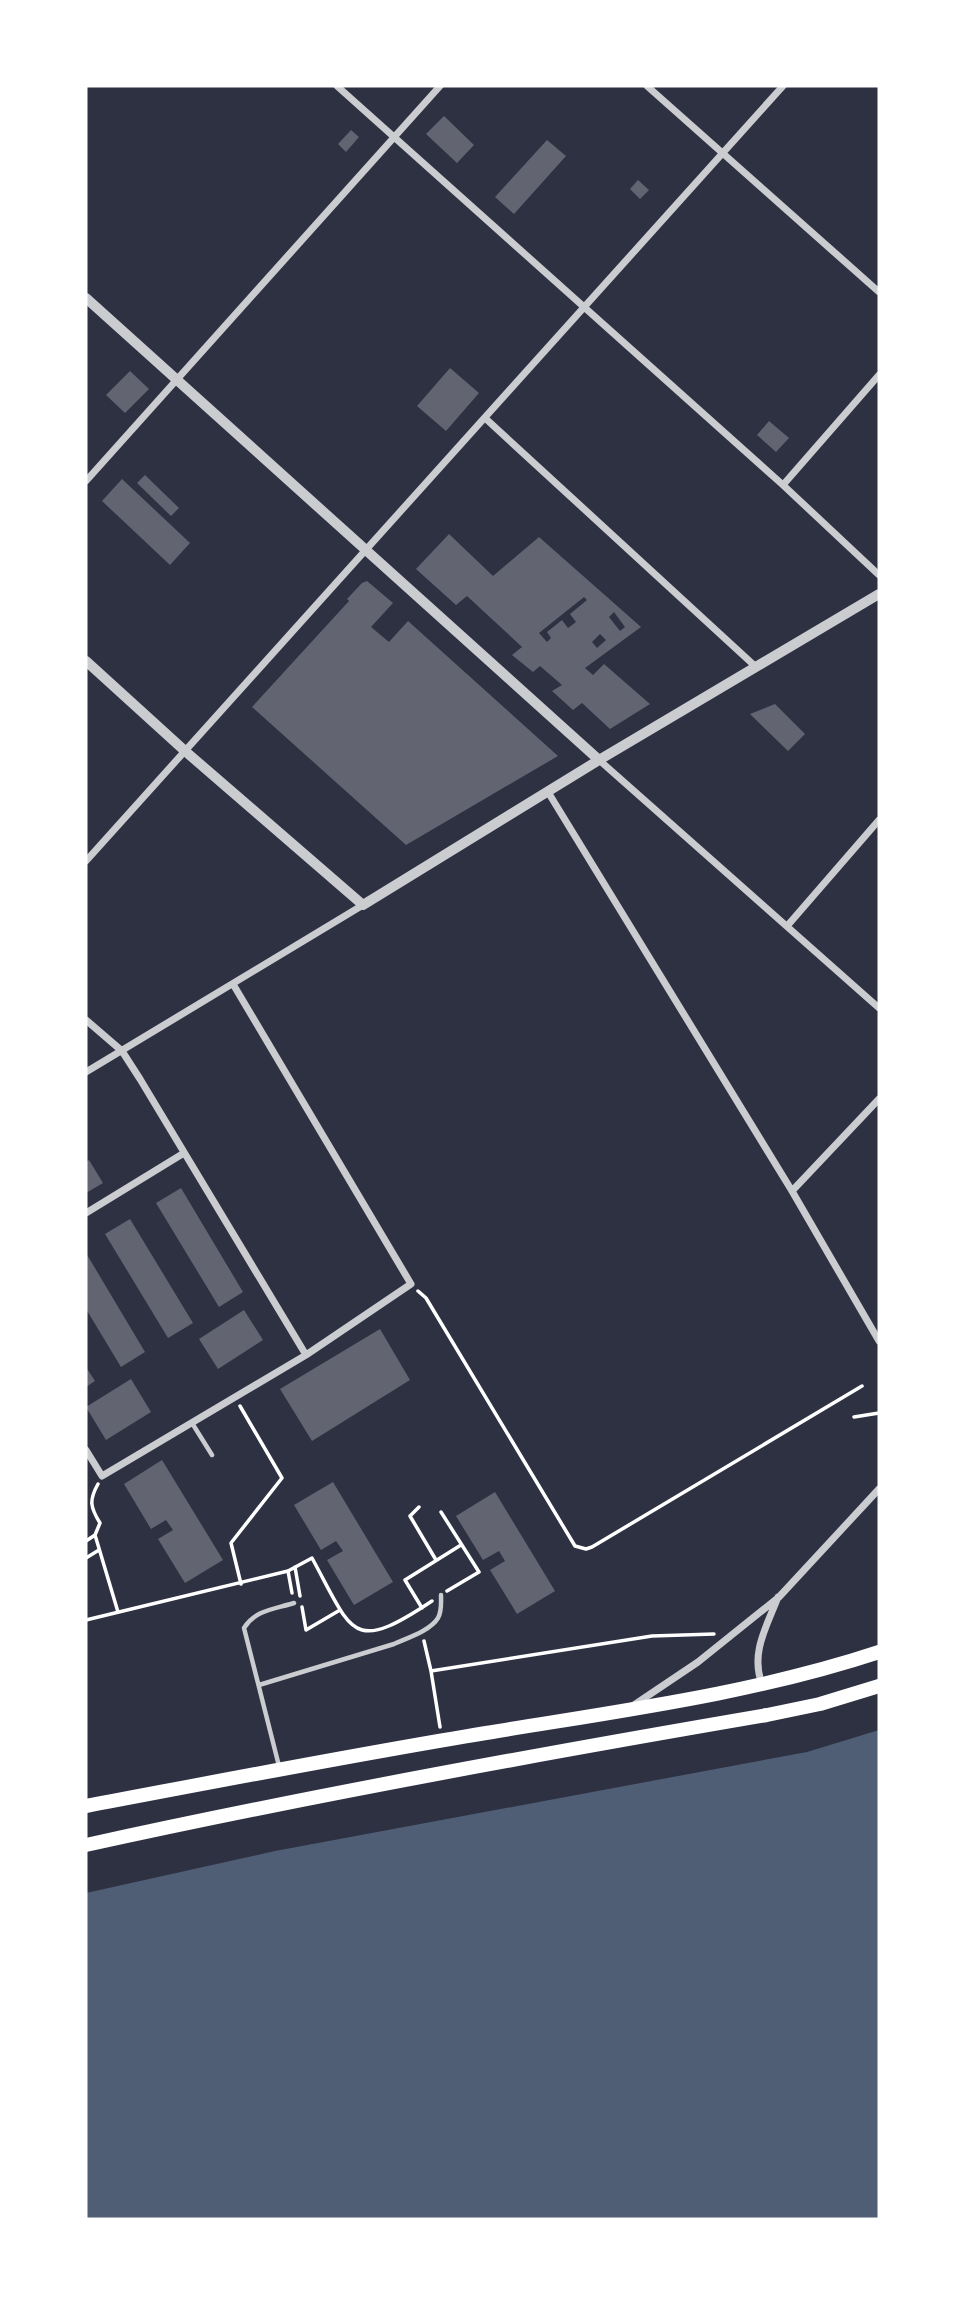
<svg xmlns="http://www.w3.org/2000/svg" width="965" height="2305" font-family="Rubik,sans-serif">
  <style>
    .water { fill: #4f5d75 }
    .building { fill: #626471; fill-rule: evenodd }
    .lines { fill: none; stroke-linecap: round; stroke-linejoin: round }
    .path { stroke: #fff; stroke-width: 3.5 }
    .service { stroke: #caccd0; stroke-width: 4.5 }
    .minor { stroke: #caccd0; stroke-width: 7 }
    .tertiary { stroke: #caccd0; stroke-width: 10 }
    .primary { stroke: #fff; stroke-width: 14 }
  </style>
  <rect width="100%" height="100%" fill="#2d3142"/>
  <path class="water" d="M879 1730V2219H86V1893L275 1851 807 1752Z"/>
  <path class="building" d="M444 116 474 145 457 163 426 134Z
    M351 130 359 137 346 152 338 144Z
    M547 140 566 156 514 214 495 197Z
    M638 180 649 190 640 199 630 189Z
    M450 368 479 393 446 431 417 406Z
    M130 371 149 389 125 413 106 395Z
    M769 421 789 438 776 452 757 435Z
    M145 475 179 508 171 516 137 483Z
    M122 479 190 543 170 565 102 501Z
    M449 534 493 576 539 537 641 627 585 668 593 675 604 664 650 704 610 729 582 703 573 710 552 691 562 685 540 666 533 672 512 655 522 647 467 596 456 605 416 569ZM584 597 587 600 570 614 576 622 568 628 562 620 547 632 551 638 547 642 539 633ZM614 612 625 627 620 631 609 617ZM600 634 606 640 597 648 592 642Z
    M367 581 393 603 371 627 389 642 408 621 558 756 406 845 252 707 349 601 347 599 362 583Z
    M775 704 805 734 788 751 750 714Z
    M89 1160 103 1183 86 1193V1162Z
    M181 1188 243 1292 219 1307 156 1203Z
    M130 1219 193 1323 168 1338 105 1234Z
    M86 1253 145 1352 121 1367 86 1309Z
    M244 1310 263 1340 218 1369 199 1339Z
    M380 1329 410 1380 312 1441 280 1389Z
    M86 1367 95 1381 86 1387Z
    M131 1379 151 1412 106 1440 86 1407Z
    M162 1460 223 1560 185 1583 158 1539 173 1530 166 1520 151 1529 124 1484Z
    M333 1482 393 1582 354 1605 327 1560 343 1551 336 1541 321 1550 294 1505Z
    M495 1492 555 1591 517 1614 490 1570 505 1561 499 1551 483 1560 456 1516Z"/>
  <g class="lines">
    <path class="path" d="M418 1291 426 1298 575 1546 586 1549 592 1547 862 1386
      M240 1406 282 1478 231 1543 241 1584
      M854 1417 879 1413
      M98 1484C89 1500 90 1507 100 1523L95 1535 118 1612
      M419 1507 410 1516 436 1560
      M441 1512 479 1572 447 1591
      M86 1541 95 1535
      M86 1558 99 1550
      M295 1567 300 1596
      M288 1571 292 1593
      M302 1607 306 1630 340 1610
      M422 1608 405 1580 461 1545
      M86 1620 288 1571 312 1558C353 1633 351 1655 432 1601
      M424 1641 431 1671 440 1727
      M431 1671 652 1636 714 1634"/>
    <path class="service" d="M192 1423 212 1455
      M259 1685 394 1644C407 1638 430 1631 438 1618 442 1611 441 1602 441 1595
      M279 1766 244 1628C255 1610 275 1609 294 1603"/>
    <path class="minor" d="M337 86 783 485 879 575
      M647 86 879 292
      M485 418 756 667
      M86 481 440 86
      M783 485 879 375
      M599 760 879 1008
      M548 792 792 1191 879 1341
      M86 861 783 86
      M788 925 879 820
      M86 1020 122 1051 140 1079 306 1355
      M86 1072 363 905
      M792 1191 879 1099
      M86 1213 184 1153
      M86 1450 102 1476 306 1355 411 1284 233 984
      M762 1684C750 1653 767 1626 778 1597
      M634 1705 698 1662 779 1597 879 1489"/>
    <path class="tertiary" d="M86 298 599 760
      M86 661 185 751 363 905 599 760 879 594"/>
    <path class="primary" d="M86 1806C219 1781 352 1755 486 1733 618 1711 752 1694 879 1652
      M86 1845C312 1795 539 1754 767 1715L820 1704 879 1686"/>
  </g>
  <rect width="965" height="2305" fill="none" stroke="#ffffff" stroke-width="175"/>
</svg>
